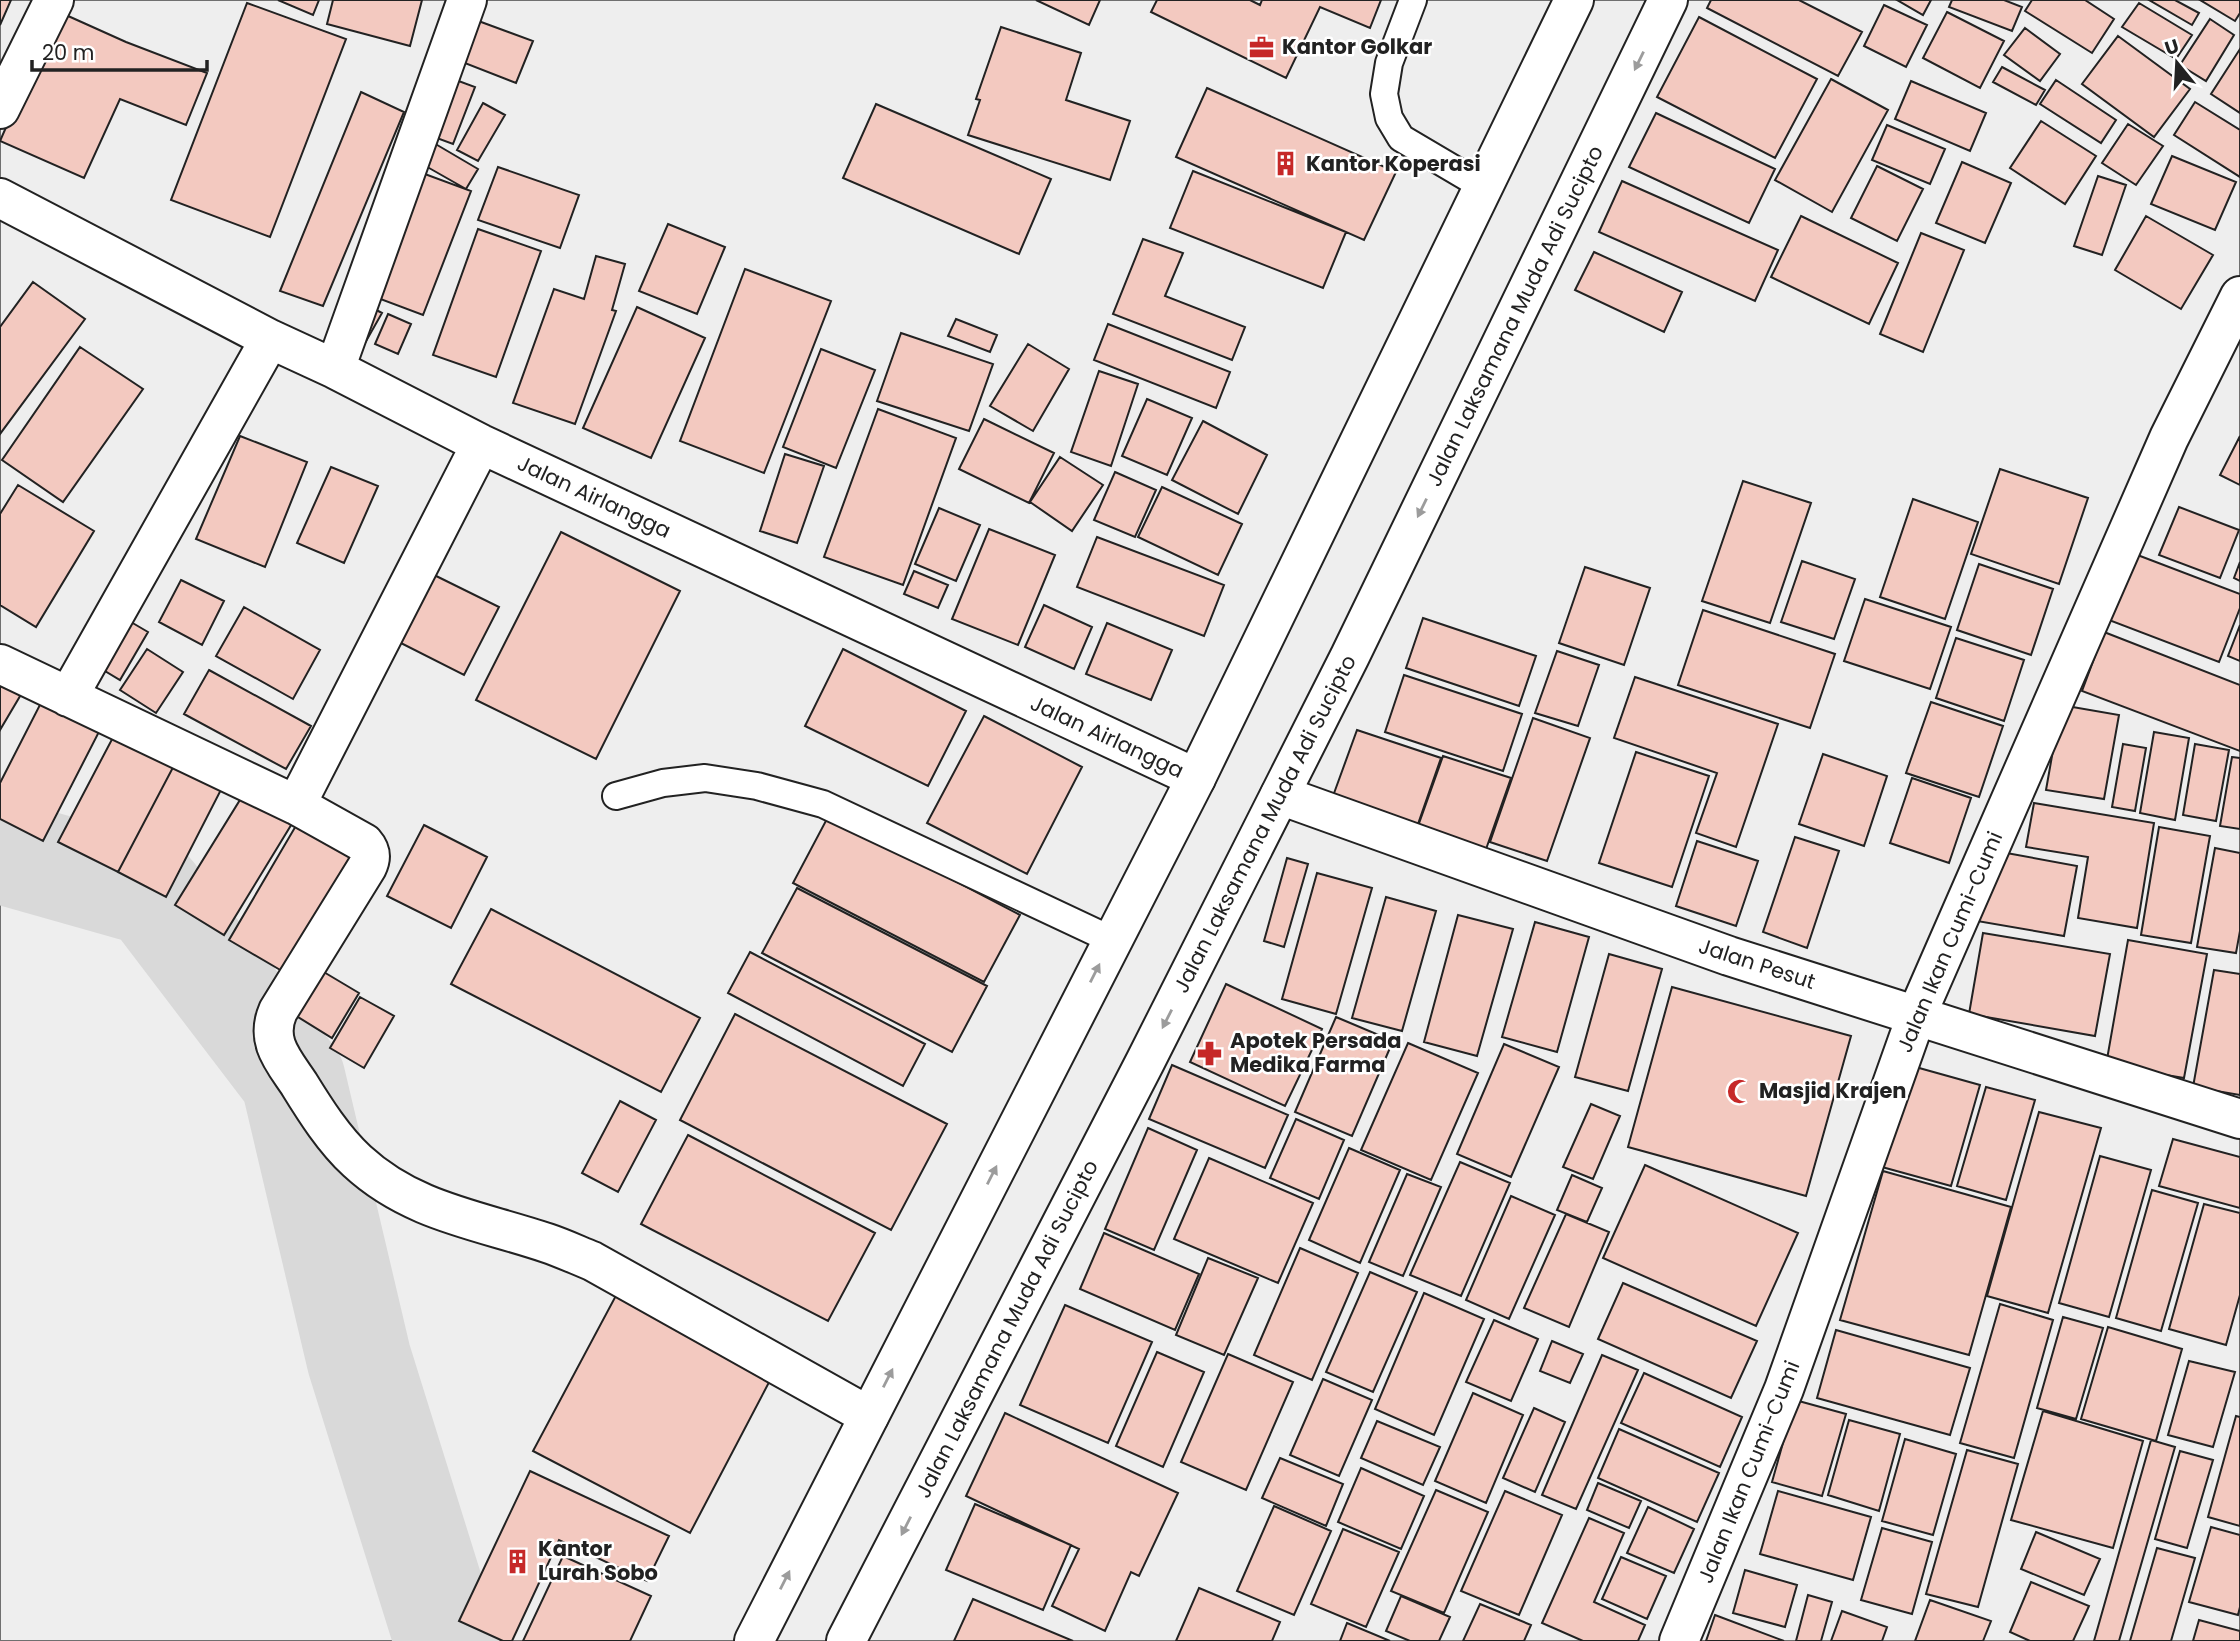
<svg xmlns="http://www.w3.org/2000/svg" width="2240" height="1641" font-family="Poppins,sans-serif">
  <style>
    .green { fill: #eee; stroke: #6f6f6f; stroke-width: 2 }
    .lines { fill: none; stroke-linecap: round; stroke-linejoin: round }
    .river { stroke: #d9d9d9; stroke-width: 105 }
    .building { fill: #f3c9c0; stroke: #222; stroke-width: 2 }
    .service-casing { stroke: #222; stroke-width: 30 }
    .minor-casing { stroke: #222; stroke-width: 42 }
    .secondary-casing { stroke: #222; stroke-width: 42 }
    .service { stroke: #fff; stroke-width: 26 }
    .minor { stroke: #fff; stroke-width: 38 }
    .secondary { stroke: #fff; stroke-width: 38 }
    .oneway { fill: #9c9c9c }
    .labels { text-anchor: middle; stroke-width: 5; stroke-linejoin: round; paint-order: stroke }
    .poi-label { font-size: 21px; font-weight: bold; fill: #222; stroke: #fff; text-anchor: start }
    .street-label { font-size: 21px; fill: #222; stroke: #fff }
  </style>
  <rect width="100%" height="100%" fill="#fff"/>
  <path class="green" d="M0 0H2240V1641H0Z"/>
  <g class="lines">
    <path class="river" d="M0 851 152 894 293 1079 359 1359 447 1641"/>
  </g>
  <path class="building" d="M0 0H11L0 25Z
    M278 0H319L313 15Z
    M333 0H422L410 46 327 24Z
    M1036 0H1100L1089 25Z
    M1157 0H1250L1260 5 1262 0H1381L1370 28 1320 7 1286 78 1151 12Z
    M1711 0H1799L1862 32 1838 76 1707 8Z
    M1897 0H1931L1923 15Z
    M1952 0H2004L2022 7 2012 31 1949 7Z
    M2032 0H2085L2114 19 2092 53 2025 11Z
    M2149 0H2175L2199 13 2192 25Z
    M2200 0H2240V13L2235 21Z
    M247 3 346 39 270 237 171 200Z
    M2139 3 2192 35 2176 59 2122 27Z
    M1884 5 1927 25 1906 67 1864 46Z
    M57 11 126 42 207 73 186 125 120 99 84 178 0 141Z
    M1947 12 2004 41 1980 88 1923 58Z
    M1699 17 1817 79 1775 158 1657 97Z
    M473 19 533 41 516 83 457 60Z
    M2210 19 2234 35 2206 81 2180 65Z
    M1001 27 1081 53 1066 100 1130 121 1110 180 968 135 980 100 976 99Z
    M2025 28 2060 54 2040 81 2004 55Z
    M2118 36 2190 89 2154 137 2082 84Z
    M2240 49V113L2211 94Z
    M2002 67 2045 90 2036 105 1993 82Z
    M445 76 475 87 453 144 423 133Z
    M1831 79 1888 110 1832 212 1775 180Z
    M2056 80 2116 120 2101 143 2040 104Z
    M1911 81 1986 113 1970 151 1895 119Z
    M1207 88 1396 172 1364 240 1176 157Z
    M361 92 404 112 323 306 280 291Z
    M2195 102 2240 130V177L2174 135Z
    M483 103 505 115 478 161 457 150Z
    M876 104 1051 179 1019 254 843 178Z
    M1656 113 1775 169 1749 223 1629 167Z
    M2041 121 2096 156 2065 204 2010 168Z
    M2128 124 2163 146 2136 185 2102 163Z
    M1887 125 1945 149 1930 184 1872 160Z
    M427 139 478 169 466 189 415 160Z
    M2172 156 2236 182 2215 230 2151 204Z
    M1962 162 2011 183 1985 243 1936 223Z
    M1877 166 1923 189 1897 241 1851 218Z
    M498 167 579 195 560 248 478 220Z
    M414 170 471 191 423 315 367 294Z
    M1193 171 1346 232 1323 288 1170 228Z
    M2098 176 2126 185 2102 255 2074 246Z
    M1622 181 1778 250 1755 301 1599 232Z
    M1801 216 1898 263 1869 324 1771 277Z
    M2146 216 2213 255 2181 309 2115 270Z
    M668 224 725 247 697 314 639 291Z
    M478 229 541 251 496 377 433 355Z
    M1921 233 1964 250 1923 352 1880 334Z
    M1143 239 1183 253 1165 296 1245 327 1232 360 1113 314Z
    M1594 252 1682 292 1664 332 1575 290Z
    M596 256 625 264 612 310 616 311 575 424 513 403 554 289 584 299Z
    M745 269 831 301 764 473 680 441Z
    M33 282 85 319 0 434V327Z
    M367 305 382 313 365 343Z
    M637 307 705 338 651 458 583 428Z
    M388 314 411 324 398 354 375 344Z
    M956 319 997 335 990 352 948 336Z
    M1108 324 1230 372 1216 408 1094 360Z
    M901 333 993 364 969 431 877 401Z
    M1028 344 1069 369 1033 431 990 406Z
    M80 347 143 389 63 502 2 460Z
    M821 349 875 370 836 468 783 447Z
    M1099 371 1138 384 1111 466 1071 452Z
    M1147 399 1192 418 1167 475 1122 456Z
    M878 409 956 438 903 585 824 557Z
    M984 419 1054 453 1029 503 959 469Z
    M1203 421 1267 455 1238 514 1172 480Z
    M240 436 307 462 265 567 196 539Z
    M2240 436V485L2220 475Z
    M785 454 824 466 797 543 760 531Z
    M1060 457 1103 485 1072 531 1030 502Z
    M331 467 378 486 344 563 297 543Z
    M2000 469 2088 498 2059 584 1971 554Z
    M1115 472 1156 490 1135 537 1094 520Z
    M1743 481 1811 503 1770 623 1702 601Z
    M18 485 94 531 36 627 0 605V514Z
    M1162 487 1242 524 1218 575 1138 537Z
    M1913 499 1978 522 1945 619 1880 597Z
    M2179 507 2239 530 2220 578 2159 555Z
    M939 508 980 525 956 581 915 564Z
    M989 529 1055 555 1018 645 952 619Z
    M561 532 680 591 596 759 476 700Z
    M1097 537 1224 585 1204 636 1077 587Z
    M2127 551 2240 594V608L2219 662 2101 617Z
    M1802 561 1855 579 1834 639 1781 622Z
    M2240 562V581L2234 578Z
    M1979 564 2053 589 2031 655 1957 630Z
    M1585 567 1650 588 1624 665 1559 643Z
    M422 569 499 607 464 675 387 636Z
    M914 571 948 585 938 608 904 594Z
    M181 580 224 601 202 645 159 622Z
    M1865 599 1951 627 1930 689 1844 661Z
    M1044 605 1092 627 1074 669 1025 647Z
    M244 607 320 650 293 699 216 656Z
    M1703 610 1835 654 1810 728 1678 685Z
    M119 615 148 632 120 680 90 662Z
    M1423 618 1536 656 1519 706 1406 668Z
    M1107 623 1172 650 1151 700 1086 674Z
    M2240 625V661L2228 656Z
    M2104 632 2240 685V751L2082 691Z
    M1956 638 2024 660 2004 721 1936 698Z
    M147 649 183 672 156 713 120 690Z
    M843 649 966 711 928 786 805 726Z
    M1557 651 1599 665 1578 726 1535 713Z
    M209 670 311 726 286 769 184 714Z
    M0 671 26 686 0 730Z
    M1404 675 1522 714 1503 771 1385 732Z
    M1635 677 1778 724 1736 847 1696 833 1717 773 1614 738Z
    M46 693 104 722 43 841 0 819V783Z
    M1931 702 2003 726 1979 797 1906 773Z
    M2061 705 2119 715 2104 799 2046 790Z
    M984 716 1082 767 1027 874 927 823Z
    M1533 718 1590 738 1547 861 1490 842Z
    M119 726 179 756 118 872 58 842Z
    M1357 730 1441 758 1418 824 1333 796Z
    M2154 732 2189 738 2175 820 2140 813Z
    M2123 744 2146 748 2135 811 2112 807Z
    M2195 744 2229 750 2216 821 2183 815Z
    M1636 752 1709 776 1672 887 1599 863Z
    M1823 754 1887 776 1864 846 1799 824Z
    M179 756 226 780 166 897 118 872Z
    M1443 756 1511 778 1485 852 1417 829Z
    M2232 757 2240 758V829L2220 826Z
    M1912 778 1971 798 1949 863 1890 843Z
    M248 787 296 817 224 935 175 905Z
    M2034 803 2154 823 2137 928 2078 918 2088 857 2026 847Z
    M304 812 358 844 282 971 229 940Z
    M829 815 1020 915 984 982 793 883Z
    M424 825 487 857 451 928 387 896Z
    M2159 827 2210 836 2191 943 2141 935Z
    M1795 837 1839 851 1807 948 1763 932Z
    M1697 841 1758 861 1736 926 1676 906Z
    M2215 848 2240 853V931L2236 953 2197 947Z
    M1990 850 2077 866 2064 936 1977 921Z
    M1287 858 1308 864 1284 947 1264 941Z
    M1317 873 1372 888 1336 1014 1282 999Z
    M797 888 987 986 952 1052 762 953Z
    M1386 897 1436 911 1402 1031 1352 1018Z
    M491 909 700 1018 661 1092 451 984Z
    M1458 915 1513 929 1477 1056 1424 1042Z
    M1535 922 1589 937 1557 1052 1502 1037Z
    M1983 933 2110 954 2095 1036 1969 1014Z
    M2128 940 2207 954 2184 1078 2106 1065Z
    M750 952 925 1044 903 1086 728 993Z
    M1609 954 1662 969 1628 1091 1575 1077Z
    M312 965 359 993 332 1038 285 1009Z
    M2214 970 2240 974V1095L2193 1087Z
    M1226 984 1322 1029 1285 1106 1190 1062Z
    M1672 987 1851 1036 1806 1196 1628 1147Z
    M360 997 394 1016 364 1068 330 1048Z
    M735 1014 947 1124 891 1230 680 1120Z
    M1336 1017 1393 1041 1352 1136 1295 1112Z
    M1408 1043 1478 1073 1431 1180 1361 1150Z
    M1504 1044 1559 1067 1511 1177 1457 1154Z
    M1172 1065 1288 1115 1265 1168 1149 1119Z
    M1912 1066 1980 1085 1951 1186 1882 1167Z
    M1986 1087 2035 1100 2006 1200 1957 1186Z
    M620 1101 656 1120 618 1192 582 1173Z
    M1591 1104 1620 1116 1593 1179 1563 1167Z
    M2039 1112 2101 1128 2048 1313 1987 1296Z
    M1296 1119 1344 1140 1319 1199 1270 1178Z
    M1148 1128 1197 1150 1154 1250 1105 1229Z
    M688 1135 875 1233 828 1321 641 1224Z
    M2173 1139 2240 1157V1208L2159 1186Z
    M1349 1148 1400 1170 1360 1263 1309 1240Z
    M2100 1156 2151 1170 2109 1317 2059 1303Z
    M1209 1158 1313 1203 1278 1283 1174 1239Z
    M1460 1162 1510 1183 1461 1296 1410 1275Z
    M1645 1165 1798 1233 1756 1326 1603 1258Z
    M1883 1171 2011 1207 1969 1355 1840 1320Z
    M1407 1174 1441 1187 1403 1276 1369 1262Z
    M1572 1175 1602 1188 1587 1222 1557 1210Z
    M2152 1190 2198 1203 2161 1331 2116 1318Z
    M1511 1196 1555 1215 1509 1319 1466 1300Z
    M2204 1204 2240 1213V1295L2226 1345 2169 1329Z
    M1566 1214 1609 1232 1569 1327 1524 1308Z
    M1104 1233 1199 1274 1175 1330 1080 1289Z
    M1300 1248 1358 1273 1312 1380 1254 1355Z
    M1208 1258 1258 1278 1224 1355 1176 1335Z
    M1370 1272 1417 1292 1373 1392 1326 1372Z
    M1623 1283 1757 1341 1731 1398 1598 1339Z
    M620 1288 776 1369 690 1533 533 1451Z
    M1424 1293 1484 1319 1434 1435 1375 1409Z
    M2000 1304 2053 1320 2014 1458 1960 1443Z
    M1065 1305 1152 1342 1108 1443 1020 1405Z
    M2063 1317 2103 1328 2076 1419 2037 1408Z
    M1494 1320 1538 1339 1511 1401 1466 1382Z
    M2108 1327 2182 1349 2156 1441 2081 1419Z
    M1836 1330 1970 1368 1950 1435 1817 1398Z
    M1552 1341 1583 1354 1570 1383 1540 1371Z
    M1157 1352 1204 1372 1163 1467 1116 1446Z
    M1228 1354 1293 1382 1246 1490 1181 1462Z
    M1602 1355 1638 1370 1576 1509 1542 1495Z
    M2189 1361 2235 1372 2213 1447 2168 1435Z
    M1644 1373 1742 1417 1720 1467 1621 1423Z
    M1323 1379 1372 1400 1339 1476 1290 1455Z
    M1473 1393 1523 1415 1486 1503 1435 1481Z
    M1795 1400 1846 1414 1822 1496 1772 1482Z
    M1534 1408 1565 1422 1535 1492 1503 1478Z
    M2043 1411 2143 1441 2113 1548 2011 1520Z
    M1005 1413 1178 1493 1139 1576 1131 1572 1105 1631 1052 1606 1079 1549 966 1496Z
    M2236 1416 2240 1417V1526L2208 1517Z
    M1849 1420 1900 1434 1879 1511 1828 1495Z
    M1377 1421 1440 1447 1423 1485 1361 1458Z
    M1619 1429 1719 1473 1697 1522 1598 1478Z
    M1905 1439 1956 1454 1933 1535 1882 1521Z
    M2151 1440 2175 1447 2119 1641H2094Z
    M1967 1450 2018 1464 1978 1607 1926 1594Z
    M2180 1451 2213 1460 2187 1548 2155 1539Z
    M1280 1458 1343 1484 1326 1526 1262 1498Z
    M1361 1468 1424 1496 1401 1549 1338 1522Z
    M530 1471 669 1536 647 1581 559 1540 512 1641H503L459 1621Z
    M1598 1483 1641 1501 1629 1528 1587 1510Z
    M1436 1490 1488 1512 1444 1613 1391 1591Z
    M1505 1491 1562 1515 1519 1615 1461 1591Z
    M1778 1491 1871 1517 1853 1580 1760 1554Z
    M975 1504 1071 1545 1043 1610 946 1570Z
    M1274 1506 1331 1531 1294 1615 1237 1591Z
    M1648 1507 1694 1529 1674 1573 1627 1553Z
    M1589 1518 1624 1533 1594 1602 1645 1625 1638 1641H1583L1542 1623Z
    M2211 1527 2240 1535V1607L2238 1615 2189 1602Z
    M1882 1528 1932 1542 1912 1614 1861 1600Z
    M1343 1529 1399 1552 1366 1627 1311 1604Z
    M2036 1532 2100 1559 2084 1595 2021 1569Z
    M2157 1548 2195 1558 2171 1641H2130Z
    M563 1556 651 1596 630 1641H523Z
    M1621 1557 1666 1576 1647 1619 1602 1599Z
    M1745 1570 1797 1585 1785 1627 1733 1613Z
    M2031 1582 2089 1606 2073 1641H2030L2010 1632Z
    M1199 1588 1280 1622 1272 1641H1176Z
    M1808 1595 1832 1602 1821 1641H1796Z
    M1401 1596 1450 1617 1439 1641H1410L1386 1631Z
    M973 1599 1073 1641H954Z
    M1930 1600 1991 1621 1983 1641H1915Z
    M1480 1604 1531 1625 1524 1641H1463Z
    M1842 1611 1887 1627 1882 1641H1831Z
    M1715 1615 1784 1641H1706Z
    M2199 1620 2240 1631V1641H2193Z
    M1347 1623 1390 1641H1340Z"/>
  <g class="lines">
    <defs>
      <path id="service" d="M1413 0 1389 63 1384 94 1389 118 1401 138 1484 187
        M616 796 663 783 705 778 757 786 823 804 1112 940"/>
      <path id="minor" d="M0 109 54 0
        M0 198 270 339 335 369 481 444 1196 778
        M335 369 467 0
        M0 664 296 805 364 843C371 851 372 857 367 867L278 1011C265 1041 283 1060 299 1084 315 1110 334 1140 357 1161 412 1212 479 1220 547 1243 562 1248 577 1255 592 1261L869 1416
        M68 697 270 339
        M1280 795 1729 956 2240 1119
        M296 805 481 444
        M1679 1641 1784 1389 1917 1014 2169 438 2240 296"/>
      <path id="secondary" d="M754 1641 1196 778 1574 0
        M846 1641 1145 1062 1350 656 1668 0"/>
    </defs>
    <use href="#service" class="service-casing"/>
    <use href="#minor" class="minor-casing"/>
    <use href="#secondary" class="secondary-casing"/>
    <use href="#service" class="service"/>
    <use href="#minor" class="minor"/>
    <use href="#secondary" class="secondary"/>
  </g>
  <defs><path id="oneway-solid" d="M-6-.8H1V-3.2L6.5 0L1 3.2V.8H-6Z" transform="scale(1.75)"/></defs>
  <g class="oneway">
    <use href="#oneway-solid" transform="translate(1639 61) rotate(116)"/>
    <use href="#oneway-solid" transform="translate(1422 508) rotate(116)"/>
    <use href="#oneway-solid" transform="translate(1095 973) rotate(-63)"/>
    <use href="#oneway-solid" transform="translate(1167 1019) rotate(117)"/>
    <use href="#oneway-solid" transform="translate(992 1175) rotate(-63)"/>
    <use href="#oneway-solid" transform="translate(888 1378) rotate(-63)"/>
    <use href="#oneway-solid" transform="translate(906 1526) rotate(117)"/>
    <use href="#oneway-solid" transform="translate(785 1580) rotate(-63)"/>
  </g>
  <defs>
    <symbol id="office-bare" viewBox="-9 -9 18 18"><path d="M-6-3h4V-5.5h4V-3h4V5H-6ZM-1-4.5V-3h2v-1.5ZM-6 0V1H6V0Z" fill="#c62828" stroke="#fff" stroke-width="2.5" paint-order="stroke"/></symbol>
    <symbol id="building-bare" viewBox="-9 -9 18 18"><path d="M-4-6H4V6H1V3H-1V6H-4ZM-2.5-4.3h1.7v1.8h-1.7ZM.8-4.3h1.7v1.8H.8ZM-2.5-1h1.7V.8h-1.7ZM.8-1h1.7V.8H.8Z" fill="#c62828" stroke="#fff" stroke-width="2.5" paint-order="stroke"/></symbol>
    <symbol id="pharmacy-bare" viewBox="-9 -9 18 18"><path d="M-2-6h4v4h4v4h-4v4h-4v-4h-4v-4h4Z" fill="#c62828" stroke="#fff" stroke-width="2.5" paint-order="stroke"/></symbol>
    <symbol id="mosque-bare" viewBox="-9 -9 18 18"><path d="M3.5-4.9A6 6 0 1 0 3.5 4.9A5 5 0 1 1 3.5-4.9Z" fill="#c62828" stroke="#fff" stroke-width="2.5" paint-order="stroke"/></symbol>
  </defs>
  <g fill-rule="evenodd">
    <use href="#office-bare" x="1244" y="30" width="35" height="35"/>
    <use href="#building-bare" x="1268" y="146" width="35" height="35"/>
    <use href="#pharmacy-bare" x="1192" y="1036" width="35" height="35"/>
    <use href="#mosque-bare" x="1722" y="1074" width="35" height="35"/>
    <use href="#building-bare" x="500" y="1544" width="35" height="35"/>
  </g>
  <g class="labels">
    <g class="poi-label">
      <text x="1282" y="54">Kantor Golkar</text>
      <text x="1306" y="171">Kantor Koperasi</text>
      <text x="1230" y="1048">Apotek Persada<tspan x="1230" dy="24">Medika Farma</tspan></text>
      <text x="1759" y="1098">Masjid Krajen</text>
      <text x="538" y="1556">Kantor<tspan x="538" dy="24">Lurah Sobo</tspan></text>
    </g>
    <g class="street-label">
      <text transform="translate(1515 316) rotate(-64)" y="7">Jalan Laksamana Muda Adi Sucipto</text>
      <text transform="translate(594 497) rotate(25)" y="7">Jalan Airlangga</text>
      <text transform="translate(1107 737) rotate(25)" y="7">Jalan Airlangga</text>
      <text transform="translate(1265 824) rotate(-63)" y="7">Jalan Laksamana Muda Adi Sucipto</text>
      <text transform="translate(1950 942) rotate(-67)" y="7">Jalan Ikan Cumi-Cumi</text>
      <text transform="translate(1757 964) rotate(18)" y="7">Jalan Pesut</text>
      <text transform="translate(1007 1329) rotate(-63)" y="7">Jalan Laksamana Muda Adi Sucipto</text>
      <text transform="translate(1749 1472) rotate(-68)" y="7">Jalan Ikan Cumi-Cumi</text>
    </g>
  </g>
  <g transform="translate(2177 63) rotate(342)" stroke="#ffffff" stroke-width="5" paint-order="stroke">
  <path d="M0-5L12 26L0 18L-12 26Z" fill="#222222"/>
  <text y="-10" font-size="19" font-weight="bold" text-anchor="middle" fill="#222222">U</text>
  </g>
  <path d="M32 60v10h175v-10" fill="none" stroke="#222222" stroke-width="3.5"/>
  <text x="42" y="60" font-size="21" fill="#222222" stroke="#ffffff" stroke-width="5" paint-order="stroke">20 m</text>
</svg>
